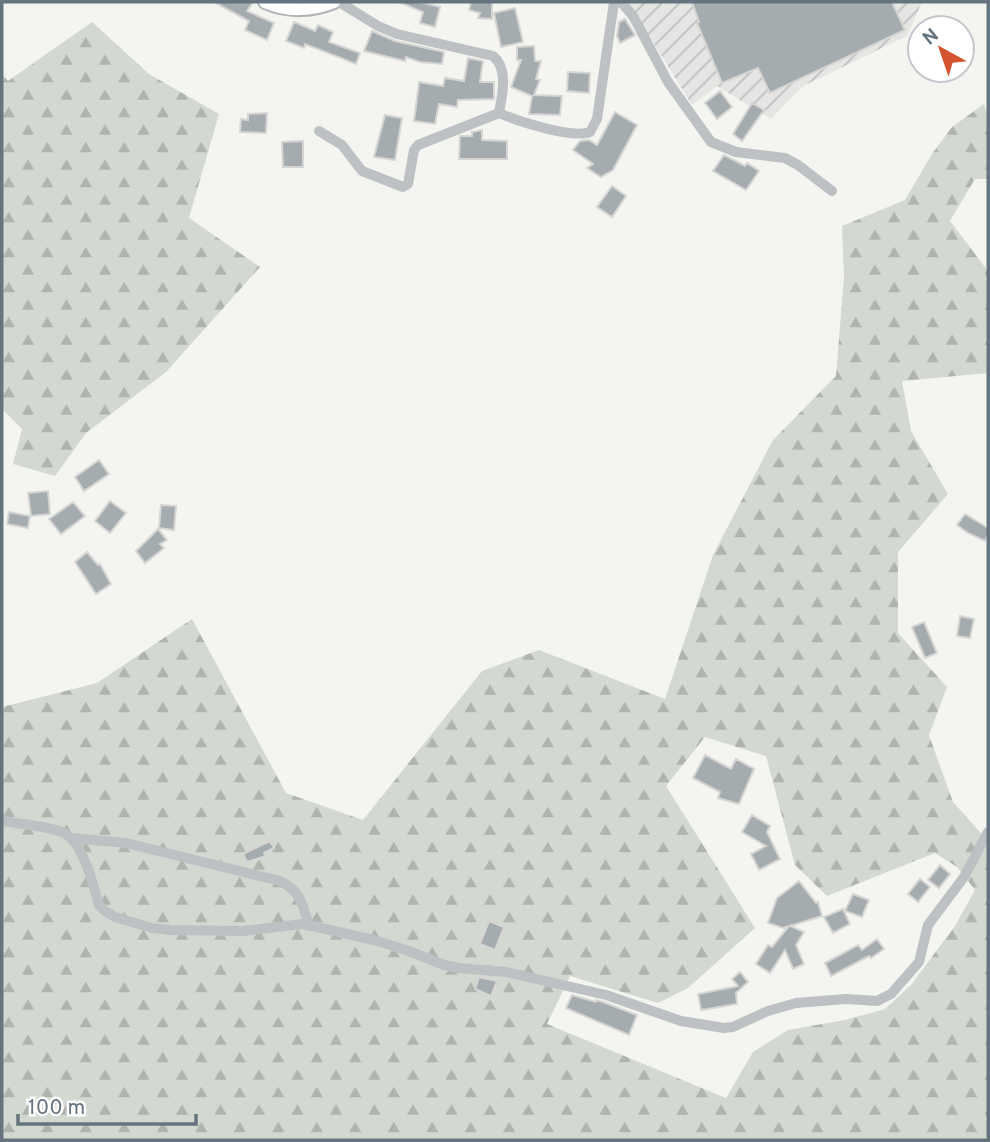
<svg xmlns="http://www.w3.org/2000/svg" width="990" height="1142" font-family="Overpass,sans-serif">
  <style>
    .industrial { fill: url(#industrial-furrows) }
    .forest { fill: url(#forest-firs); fill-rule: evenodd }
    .building { fill: #a4acb0; stroke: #d5d5d3; stroke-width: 2 }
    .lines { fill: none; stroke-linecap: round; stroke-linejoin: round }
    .secondary-casing { stroke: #b0b5b8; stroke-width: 16 }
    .street { stroke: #bdc1c4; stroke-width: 10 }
    .secondary { stroke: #fff; stroke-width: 12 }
  </style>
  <defs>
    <pattern id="industrial-furrows" width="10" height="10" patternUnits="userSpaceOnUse" patternTransform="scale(1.75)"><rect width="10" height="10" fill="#e5e6e4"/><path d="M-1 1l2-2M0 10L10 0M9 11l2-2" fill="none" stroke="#bdbfbe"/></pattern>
    <pattern id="forest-firs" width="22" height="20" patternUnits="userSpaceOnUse" patternTransform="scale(1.75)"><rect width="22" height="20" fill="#d3d9d0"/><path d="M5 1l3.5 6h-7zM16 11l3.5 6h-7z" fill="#afb5ae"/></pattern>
  </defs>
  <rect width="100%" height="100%" fill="#f4f4f0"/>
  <path class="industrial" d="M628 2H922L907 36 803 86 771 119 717 86 692 105Z"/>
  <path class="forest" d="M92 22 149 74 219 114 189 218 260 267 166 372 86 433 55 476 13 464 22 429 2 409V74L8 81Z
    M984 104 988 116V179H975L950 221 988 271V373L902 381 911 431 948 494 898 552V633L947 687 929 735 953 802 988 841V1140H2V707L97 683 192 619 286 793 363 820 482 671 539 650 665 699 713 555 773 440 836 376 844 277 842 226 905 200 932 154 952 127ZM705 737 766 756 795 865 827 896 935 853 957 867 975 890 955 926 911 985 885 1009 845 1020 788 1030 753 1052 726 1098 547 1024 570 976 658 1003 688 988 755 928 666 786Z"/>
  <path class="building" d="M214 2H253L247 11 274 23 267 40 245 30 249 21Z
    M399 2H420L440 7 435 27 420 23 423 12Z
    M471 2H492V19L478 18 480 13 469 10Z
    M692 2H892L905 30 770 93 758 68 722 83 697 23 699 22Z
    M515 8 523 42 501 47 494 13Z
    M625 19 635 35 620 43 617 36 619 22Z
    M294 22 315 31 318 25 333 32 329 42 360 53 356 64 305 44 304 48 286 41Z
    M372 31 395 41 444 52 442 64 420 62 406 57 405 61 364 51Z
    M534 46 535 61H541L536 79 540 80 534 95 562 96 560 115 529 114 532 96 511 87 521 60H517V47Z
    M468 58 483 61 480 82H494V99L458 100 457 107 439 104 435 124 414 121 419 82 443 86 445 78 464 81Z
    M568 72 590 73 589 93 567 91Z
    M720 91 732 107 717 119 705 103Z
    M752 103 764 110 742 141 733 134Z
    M615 112 637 125 613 170 601 177 587 168 593 164 573 150 580 141 589 140 597 145Z
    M267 113 266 133 240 132 241 119 248 120V114Z
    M385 115 402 118 395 160 374 157Z
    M482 130V140L507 141V159H459L460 136H472V132Z
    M303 141V167H283L282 142Z
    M724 155 745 166 747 163 759 171 746 190 713 171Z
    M612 186 626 196 612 217 597 207Z
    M99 460 109 474 84 491 75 477Z
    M48 491 50 514 31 516 28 493Z
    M110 501 126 513 110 533 95 521Z
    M73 502 85 516 61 534 49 519Z
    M161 505 176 506 174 530 159 528Z
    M9 512 30 516 28 528 7 524Z
    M965 514 988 528V535L985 541 968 533 957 525Z
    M158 529 167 540 160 544 164 548 145 563 136 551Z
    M87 552 98 565 100 564 111 584 96 594 75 562Z
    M960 616 974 619 970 638 957 636Z
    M924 622 937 653 925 658 912 627Z
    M705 755 731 769 736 759 754 769 739 804 718 798 720 792 693 778Z
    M752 815 770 826 767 832 780 859 759 870 751 854 766 846 742 832Z
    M270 841 274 848 264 853 266 856 247 862 243 854Z
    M940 865 950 874 939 888 928 880Z
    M920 879 930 887 918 902 908 894Z
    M799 881 816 903 818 902 822 916 790 926 804 932 796 945 804 964 793 969 785 950 770 973 756 964 768 945 772 947 789 926 783 928 768 923 777 898Z
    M853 894 869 900 862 917 845 911Z
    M843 909 850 924 833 933 824 917Z
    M489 921 504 927 495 950 480 944Z
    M877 939 884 949 871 958 869 956 831 976 825 963 858 945 862 950Z
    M740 972 748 982 736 993 737 1004 701 1010 698 994 738 986 732 979Z
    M479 977 497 981 491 996 475 989Z
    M572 995 596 1002V1000L603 1002 637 1015 629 1035 566 1008Z"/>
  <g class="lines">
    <defs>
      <path id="secondary" d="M265 2C287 12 312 11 334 2"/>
    </defs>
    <use href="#secondary" class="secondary-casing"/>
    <path class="street" d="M339 2 378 26 397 34 493 56C509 69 502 95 499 113
      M621 2 633 16 668 82 711 142 736 152 785 158 798 165 832 191
      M319 131 342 145 362 171 403 187 408 184 414 150 418 145 499 113C517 121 572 139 590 132L597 119 614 2
      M2 821C19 824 46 826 62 832 83 841 93 884 99 905L105 911 115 917 152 928 170 930 243 931 303 924 374 940 406 950 444 965 459 968 506 972 606 995 681 1021 724 1028 733 1027 768 1011 796 1003 846 999 877 1001 891 994 919 962 928 925 964 877 988 832
      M71 838 126 843 280 881C302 892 302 904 309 926"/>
    <use href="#secondary" class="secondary"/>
  </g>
  <rect width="990" height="1142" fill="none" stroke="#65747f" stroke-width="7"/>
  <g transform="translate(941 49) rotate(320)"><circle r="33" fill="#ffffff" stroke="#c1c7cc" stroke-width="2"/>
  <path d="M0-5L12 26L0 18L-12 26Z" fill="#d55430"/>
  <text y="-10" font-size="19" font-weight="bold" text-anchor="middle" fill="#65747f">N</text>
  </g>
  <path d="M18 1114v10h178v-10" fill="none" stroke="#65747f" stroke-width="3.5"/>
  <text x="28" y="1114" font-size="21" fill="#65747f" stroke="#ffffff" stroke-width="5" paint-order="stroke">100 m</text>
</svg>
